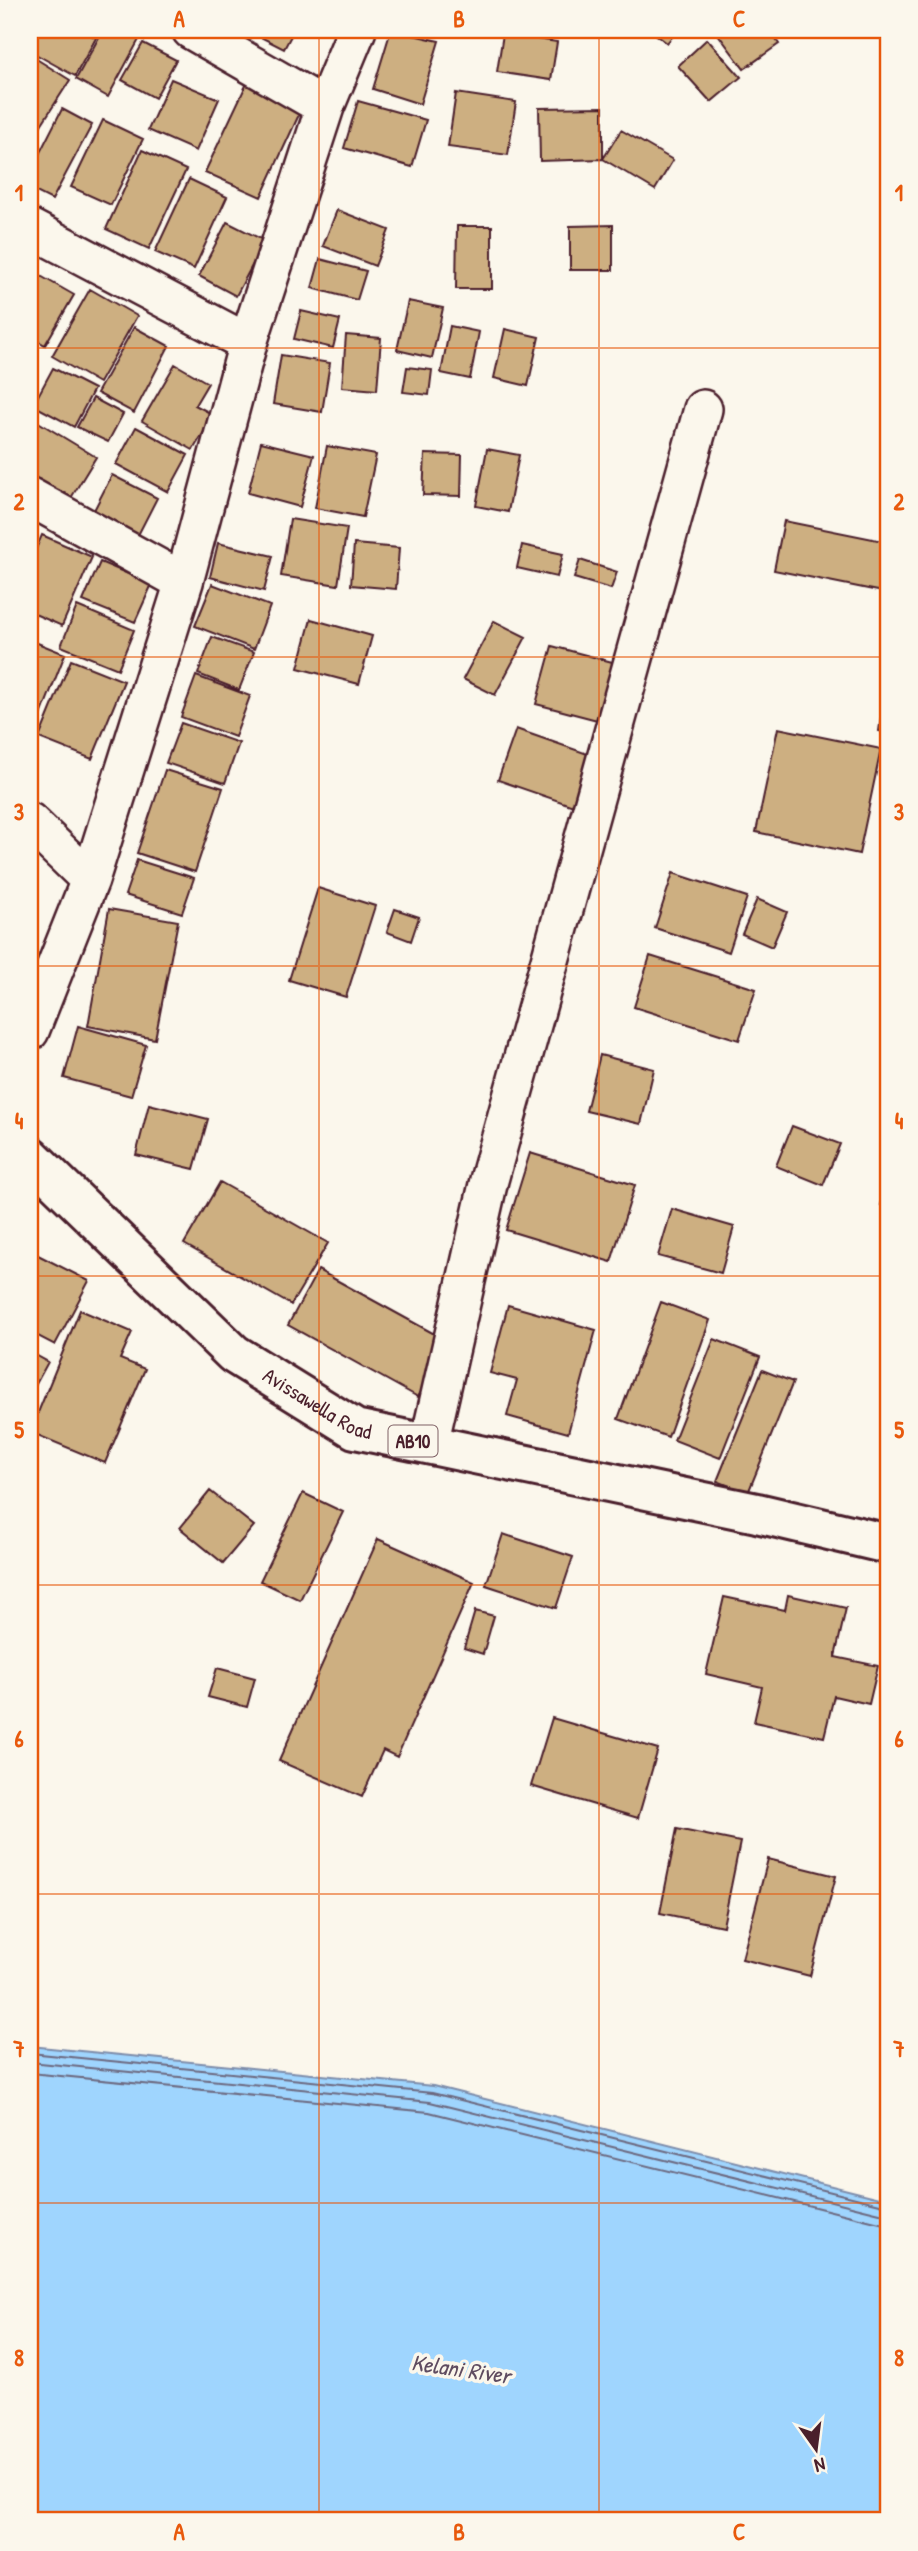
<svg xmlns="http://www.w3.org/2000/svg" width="918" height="2551" font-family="'Patrick Hand',sans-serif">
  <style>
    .water { fill: #9fd5fe; stroke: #7d8caa; stroke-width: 2 }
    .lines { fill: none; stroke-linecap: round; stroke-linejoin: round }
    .shore { stroke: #6c687f; stroke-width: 2 }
    .building { fill: #cdaf81; stroke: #4a1f2b; stroke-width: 2 }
    .street-casing { stroke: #4a1f2b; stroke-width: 42 }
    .primary-casing { stroke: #4a1f2b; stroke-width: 44 }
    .street { stroke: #fbf7ec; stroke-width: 37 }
    .primary { stroke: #fbf7ec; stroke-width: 38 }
    .grid { fill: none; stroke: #e8590c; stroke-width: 2; stroke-opacity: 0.55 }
    .labels { text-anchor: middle; stroke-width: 7; stroke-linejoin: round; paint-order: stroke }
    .shield { fill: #fbf7ec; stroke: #7f6065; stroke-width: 2 }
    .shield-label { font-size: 19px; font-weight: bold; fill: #4a1f2b }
    .street-label { font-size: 21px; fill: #4a1f2b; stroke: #fbf7ec }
    .water-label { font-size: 23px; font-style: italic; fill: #5f4c60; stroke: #fbf7ec }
    .neatline { fill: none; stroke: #e8590c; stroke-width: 2.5 }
    .grid-label { font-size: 23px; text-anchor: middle; font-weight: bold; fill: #e8590c }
  </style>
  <rect width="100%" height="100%" fill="#fbf7ec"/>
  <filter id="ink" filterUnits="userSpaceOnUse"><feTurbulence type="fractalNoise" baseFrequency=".0143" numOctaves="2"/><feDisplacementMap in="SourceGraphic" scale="14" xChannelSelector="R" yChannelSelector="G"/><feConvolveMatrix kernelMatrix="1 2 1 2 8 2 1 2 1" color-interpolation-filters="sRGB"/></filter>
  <g filter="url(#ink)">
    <path class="water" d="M30 2046 433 2086 888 2200V2521H30Z"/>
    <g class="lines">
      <path class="shore" d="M30 2053 432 2093 888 2206
        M30 2062 430 2102 888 2215
        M30 2073 429 2112 888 2225"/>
    </g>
    <path class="building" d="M30 30H82L96 38 75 76 30 51Z
      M103 30H130L141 36 108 97 76 79Z
      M247 30H294L284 49Z
      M391 30 439 41 420 104 373 89Z
      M650 30H678L667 43Z
      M715 30H769L779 44 744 69Z
      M503 34 557 42 551 80 497 72Z
      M707 39 741 77 711 102 678 66Z
      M143 43 176 60 155 98 122 80Z
      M30 55 70 80 32 139 30 137Z
      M171 79 219 99 196 151 148 130Z
      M248 81 303 106 261 197 205 172Z
      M456 93 516 102 508 155 448 147Z
      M358 101 426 120 412 167 344 148Z
      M603 107V159L540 161 539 108Z
      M62 109 92 125 52 200 30 189V172Z
      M103 120 143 139 111 205 71 187Z
      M621 130 673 160 655 190 603 159Z
      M142 150 186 170 149 249 106 229Z
      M189 179 227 197 194 269 155 252Z
      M337 210 389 230 375 266 323 246Z
      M227 222 265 241 236 296 199 276Z
      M613 225V270H570V226Z
      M457 226H492V289H456Z
      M320 259 366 271 357 300 312 288Z
      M30 270 74 295 45 345 30 336Z
      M90 289 137 316 99 383 52 356Z
      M408 301 443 308 432 358 397 350Z
      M301 311 340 320 333 348 294 339Z
      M450 326 479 332 470 379 441 373Z
      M134 327 169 346 134 413 97 393Z
      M505 329 539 337 528 386 494 378Z
      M346 335 381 338 377 390 342 387Z
      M281 355 330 363 322 412 273 404Z
      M175 364 208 383 195 405 214 415 193 450 142 421Z
      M407 367 432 370 429 395 403 392Z
      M53 368 94 389 74 427 33 405Z
      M93 398 123 414 108 442 77 427Z
      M30 417 96 457 71 498 30 474Z
      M136 427 188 455 168 492 116 464Z
      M261 442 314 455 300 507 248 493Z
      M327 446 376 455 363 517 315 508Z
      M487 449 519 455 508 512 476 506Z
      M425 454 462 455 461 496 423 495Z
      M112 475 157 498 136 539 91 516Z
      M290 519 347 528 338 585 281 576Z
      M784 521 888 542V593L774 570Z
      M42 535 92 557 62 626 30 612V562Z
      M218 543 273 556 264 591 210 577Z
      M354 544 399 548 396 589 351 585Z
      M522 545 563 554 557 577 517 568Z
      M580 560 617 572 611 589 574 578Z
      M100 562 152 584 135 622 83 601Z
      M212 584 270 606 254 649 195 626Z
      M77 606 134 630 118 669 61 646Z
      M311 619 372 636 359 684 298 668Z
      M494 621 526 637 495 695 463 679Z
      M212 637 254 652 239 690 198 674Z
      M30 640 65 654 34 733 30 731Z
      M552 646 616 663 601 721 536 704Z
      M71 660 124 681 92 759 39 738Z
      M196 676 250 696 235 737 181 717Z
      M885 690 888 691V733L879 731Z
      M181 723 239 743 225 783 166 763Z
      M778 728 881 749 859 854 756 832Z
      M516 729 602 759 585 810 498 780Z
      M165 770 223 788 195 872 137 853Z
      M137 860 194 878 182 913 125 895Z
      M673 873 747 897 729 952 655 928Z
      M318 888 375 906 346 997 289 980Z
      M757 899 787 912 772 947 742 934Z
      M109 909 178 921 155 1039 88 1026Z
      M395 909 419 917 411 941 387 932Z
      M650 956 756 989 739 1040 634 1007Z
      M78 1026 146 1045 131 1096 64 1078Z
      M600 1055 654 1069 641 1124 586 1111Z
      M149 1104 208 1119 194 1169 136 1155Z
      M792 1126 840 1144 823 1185 776 1166Z
      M530 1153 635 1185 611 1262 506 1230Z
      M220 1182 328 1243 291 1305 184 1244Z
      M888 1183V1208L881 1205Z
      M672 1209 734 1227 721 1273 658 1256Z
      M36 1254 89 1281 55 1345 30 1332V1266Z
      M318 1270 449 1342 418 1397 288 1325Z
      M661 1302 710 1320 668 1437 618 1419Z
      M508 1305 596 1330 568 1433 507 1416 517 1380 490 1373Z
      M80 1310 132 1332 120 1359 145 1369 105 1463 30 1432Z
      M714 1339 760 1357 720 1458 674 1440Z
      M30 1352 48 1362 30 1395Z
      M762 1370 793 1382 748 1493 717 1481Z
      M210 1491 254 1526 223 1563 180 1528Z
      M303 1493 343 1512 300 1600 260 1581Z
      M503 1534 573 1557 556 1608 486 1585Z
      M378 1539 474 1582 397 1757 383 1750 362 1797 279 1761Z
      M788 1595 846 1608 835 1657 878 1666 869 1704 834 1696 824 1737 754 1722 762 1687 706 1674 724 1597 785 1610Z
      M475 1611 494 1616 483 1654 464 1648Z
      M217 1668 255 1678 247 1707 208 1697Z
      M552 1718 658 1749 638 1818 531 1786Z
      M677 1829 740 1842 723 1926 660 1913Z
      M768 1859 836 1876 810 1976 742 1959Z"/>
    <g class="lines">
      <defs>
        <path id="street" d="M191 30 325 107
          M30 228 248 343
          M30 497 184 582
          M30 822 90 880
          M30 1031 90 880 184 582 248 343 325 107 357 30
          M429 1444 489 1180 703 409"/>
        <g id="primary">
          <path id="s1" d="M30 1156 234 1354 355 1429 757 1513 888 1544"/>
        </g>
      </defs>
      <use href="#street" class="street-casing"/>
      <use href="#primary" class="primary-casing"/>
      <use href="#street" class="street"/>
      <use href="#primary" class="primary"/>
    </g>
  </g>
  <path class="grid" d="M319 30V2521M599 30V2521M30 348H888M30 657H888M30 966H888M30 1276H888M30 1585H888M30 1894H888M30 2203H888"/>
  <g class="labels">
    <rect class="shield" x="388.5" y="1425.5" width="49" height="31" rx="5"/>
    <g class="shield-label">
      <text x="413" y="1448">AB10</text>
    </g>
    <g class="street-label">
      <text dy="7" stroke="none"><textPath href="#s1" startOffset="382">Avissawella Road</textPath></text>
    </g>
    <g class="water-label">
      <text transform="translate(461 2369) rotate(8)" y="8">Kelani River</text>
    </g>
  </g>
  <rect width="918" height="2551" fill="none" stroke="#fbf7ec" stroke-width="77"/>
  <g transform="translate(816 2449) rotate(166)" stroke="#fbf7ec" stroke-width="5" paint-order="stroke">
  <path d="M0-5L12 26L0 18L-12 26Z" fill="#4a1f2b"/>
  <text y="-10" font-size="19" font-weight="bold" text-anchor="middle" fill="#4a1f2b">N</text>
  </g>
  <rect x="38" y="38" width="842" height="2474" class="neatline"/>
  <g class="grid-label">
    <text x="179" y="27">A</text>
    <text x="459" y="27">B</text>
    <text x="739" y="27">C</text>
    <text x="19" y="201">1</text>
    <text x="899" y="201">1</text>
    <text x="19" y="510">2</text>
    <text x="899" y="510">2</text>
    <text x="19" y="820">3</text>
    <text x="899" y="820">3</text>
    <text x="19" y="1129">4</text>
    <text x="899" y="1129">4</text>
    <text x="19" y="1438">5</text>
    <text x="899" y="1438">5</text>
    <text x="19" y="1747">6</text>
    <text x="899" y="1747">6</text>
    <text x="19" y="2057">7</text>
    <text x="899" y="2057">7</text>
    <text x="19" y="2366">8</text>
    <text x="899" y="2366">8</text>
    <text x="179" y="2540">A</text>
    <text x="459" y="2540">B</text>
    <text x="739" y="2540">C</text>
  </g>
</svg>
